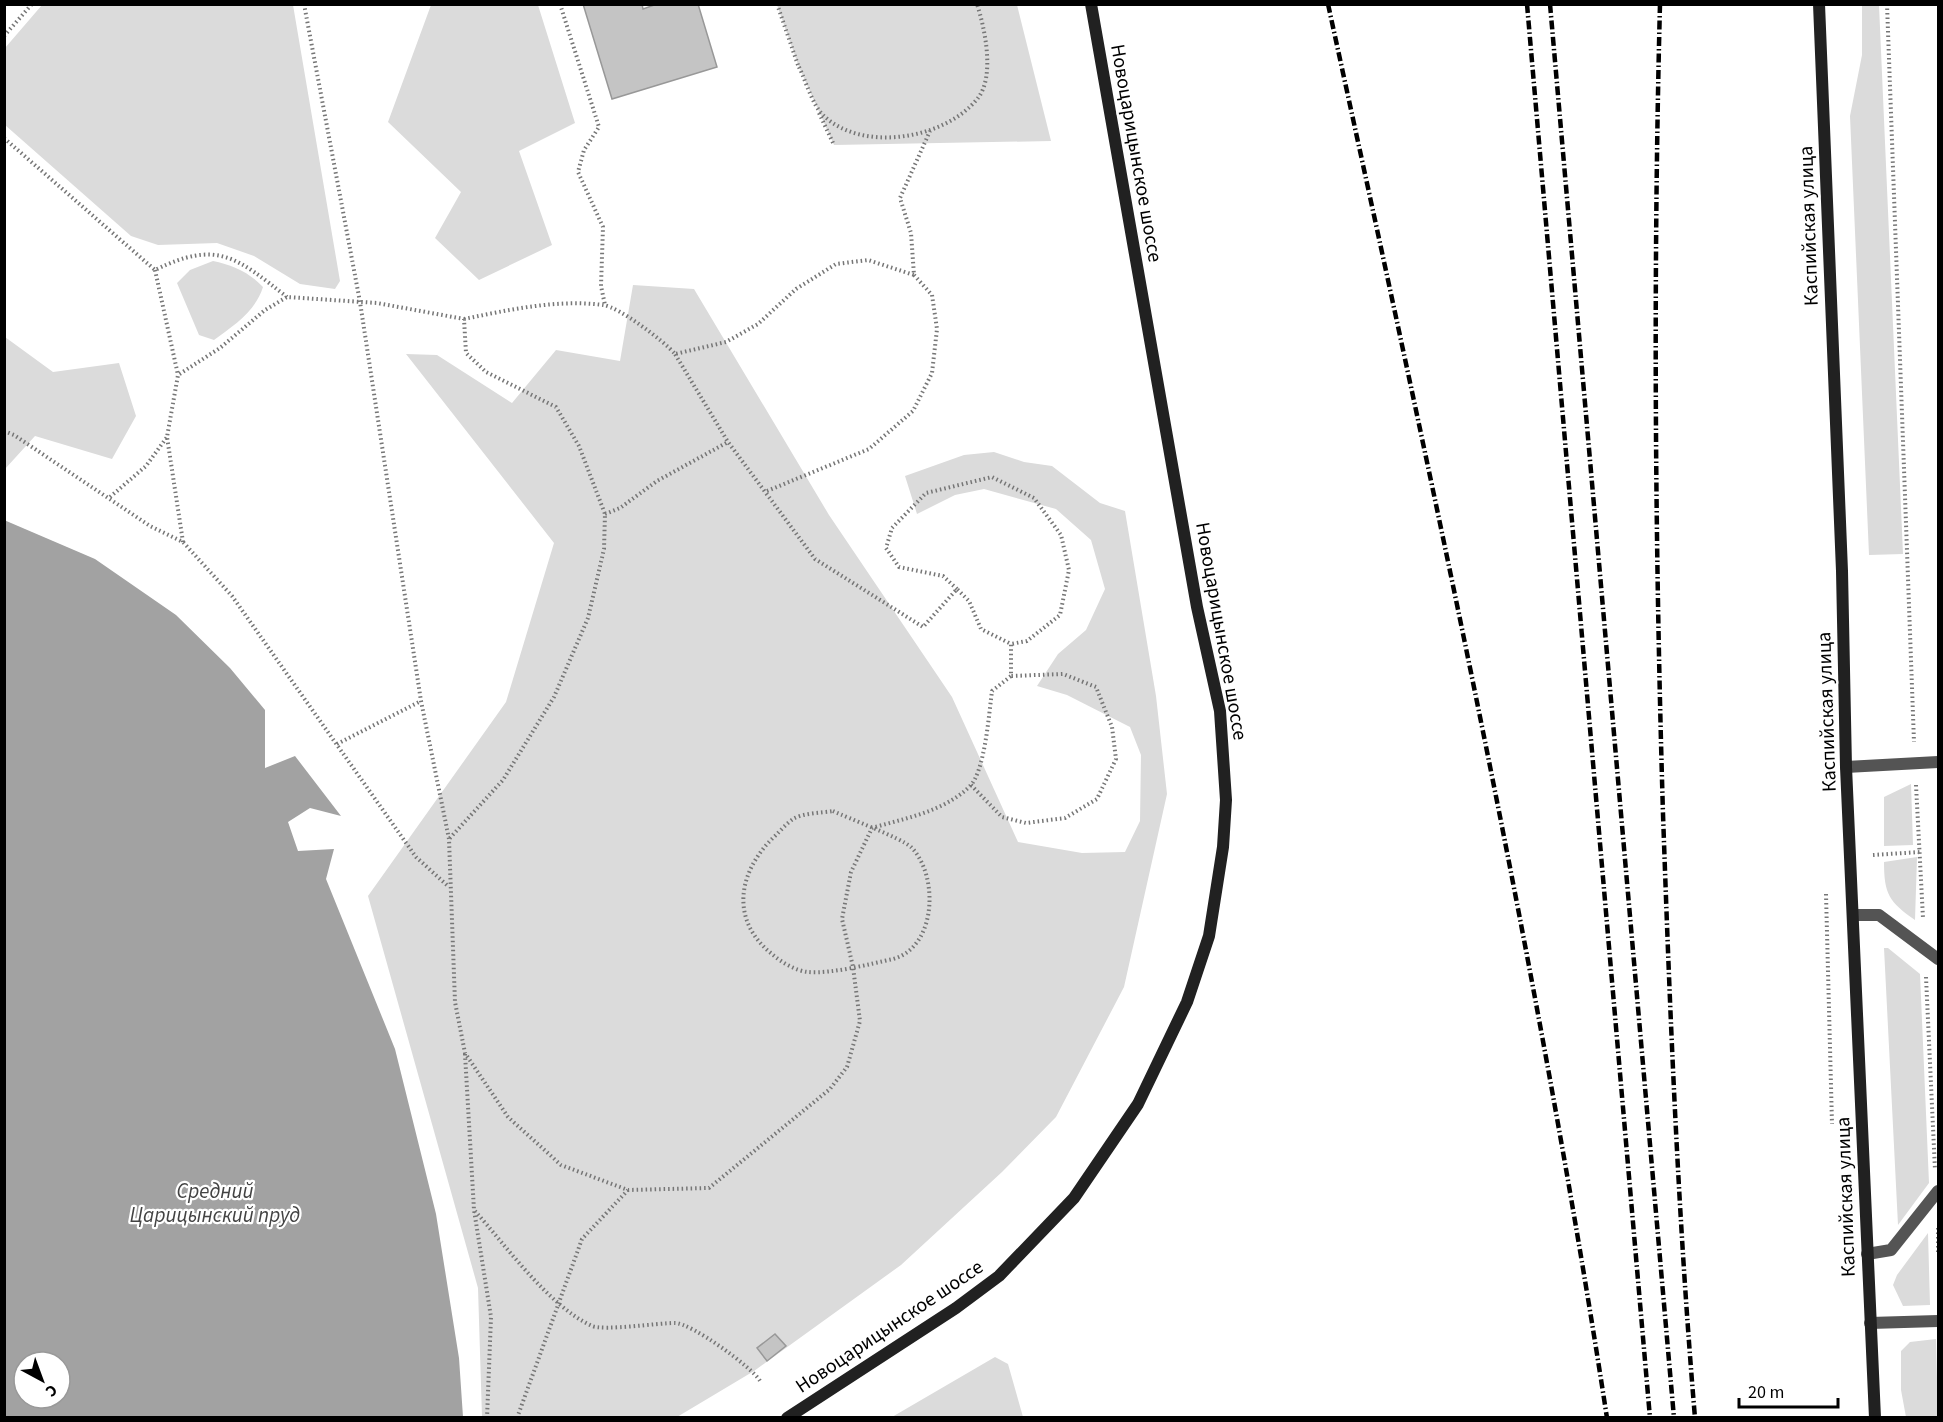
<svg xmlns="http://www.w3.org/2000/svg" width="1943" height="1422" font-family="'Source Sans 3',sans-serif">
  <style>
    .green { fill: #dbdbdb }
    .water { fill: #a2a2a2; fill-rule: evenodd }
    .building { fill: #c4c4c4; stroke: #989898; stroke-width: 1.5 }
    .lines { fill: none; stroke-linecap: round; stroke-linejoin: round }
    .path { stroke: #767676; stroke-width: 4; stroke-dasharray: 1.5 3; stroke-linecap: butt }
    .service { stroke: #545454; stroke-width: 12 }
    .secondary { stroke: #212121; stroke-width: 12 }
    .rail { stroke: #000; stroke-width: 4.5; stroke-dasharray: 9 3 1.5 3; stroke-linecap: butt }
    .labels { text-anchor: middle; stroke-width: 4.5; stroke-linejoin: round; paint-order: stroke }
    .street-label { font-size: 20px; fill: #000; stroke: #fff }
    .water-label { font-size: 21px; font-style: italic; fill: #434343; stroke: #fff }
  </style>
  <rect width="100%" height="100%" fill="#fff"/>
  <path class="green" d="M42 5H293L340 281 335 289 300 284 254 256 217 243 158 245 131 236 5 125V48Z
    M431 5H538L575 123 519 151 552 245 479 280 435 238 461 192 388 122Z
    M777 5H1017L1051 141 834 145 799 67Z
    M1879 5 1903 554 1869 555 1850 116 1862 55V5Z
    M213 261C232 265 249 272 263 287 255 312 234 325 214 340L199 335 177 283 190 270Z
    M633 285 694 289 829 515 952 697 1018 842 1082 853 1125 852 1140 821 1141 755 1130 727 1067 695 1037 686 1058 654 1086 630 1105 589 1091 540 1056 509 984 489 955 495 917 514 905 476 964 455 994 452 1024 462 1052 466 1100 503 1125 511 1156 696 1167 794 1124 987 1056 1117 1002 1172 901 1265 754 1371 677 1417H482L478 1288 368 896 506 702 554 543 406 354 437 355 512 403 556 350 620 361Z
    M5 337 53 372 119 363 136 416 112 459 35 436 5 469Z
    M1911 784 1913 845 1884 846V797Z
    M1917 857 1915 920C1889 902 1884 894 1884 862Z
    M1884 948H1888L1920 974 1929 1183 1898 1225Z
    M1928 1233 1930 1305 1903 1306 1893 1285 1897 1275Z
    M1936 1339 1938 1417H1906L1901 1390V1351L1910 1342Z
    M995 1357 1008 1364 1023 1417H892Z"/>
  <path class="water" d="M4 520 95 559 176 615 230 668 265 710V768L295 756 341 816 310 808 288 822 298 851 334 849 326 879 395 1049 436 1214 459 1358 463 1417H5ZM24 1362H60V1398H24Z"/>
  <path class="building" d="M583 4H642L643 9 657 4H698L717 67 612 99Z
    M775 1334 786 1346 767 1361 757 1348Z"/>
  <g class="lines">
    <path class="path" d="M304 4 360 302 421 701 449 839 455 1002 465 1053 508 1117 561 1165 628 1190 709 1188 830 1089 847 1067 860 1021 853 967 842 919 851 872 872 828C905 818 944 812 970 786 985 771 989 713 992 691L1011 676V644L981 629 969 601 957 589 923 627 815 559 728 442 675 354
      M560 4 599 127 584 150 578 172 603 227 601 286 605 305
      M777 4 799 68
      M1887 4 1914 742
      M4 36 32 4
      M799 67C806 81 812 105 824 116 863 153 946 139 978 98 995 76 985 29 977 4
      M819 113 834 145
      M4 138 155 270C218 239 237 258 287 297
      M155 270 178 375
      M464 319C508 310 557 299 603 305 619 307 664 341 675 354L726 342 758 324 796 289 836 264 868 260 914 275 911 233 900 198 930 131
      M4 431 14 435 150 526 183 542 232 596 416 857 449 887
      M767 491 869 449 913 411 932 373 937 329 932 295 914 275
      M110 497 146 466 167 437
      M605 514 620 508 657 481 728 442
      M183 542 167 437 178 375 220 348 265 310 287 297 377 303 464 319 466 353 486 372 556 407 579 446 605 514 604 549 588 618 554 697 503 780 449 839
      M957 589 943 576 899 567 886 548 892 528 926 493 992 477 1034 498 1061 535 1069 570 1060 615 1027 641 1011 644
      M337 744 421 701
      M971 785 1002 817 1026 823 1065 818 1097 799 1116 759 1112 727 1096 687 1063 674 1011 676
      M1916 785 1923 918
      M833 811C848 818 901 838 911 847 939 875 937 947 893 959 870 964 832 974 808 972 796 971 781 962 772 954 728 919 739 869 776 835 781 830 787 823 793 819 803 813 821 813 833 811Z
      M1873 855 1920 852
      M1826 894 1832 1124
      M1926 977 1935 1170
      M465 1054 474 1210 491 1317 487 1418
      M475 1211C506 1246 550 1307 592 1326 604 1331 658 1323 675 1323 691 1323 752 1367 760 1381
      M1938 1228V1255
      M517 1418 582 1239 628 1190"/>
    <path class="service" d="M1846 767 1938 762
      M1853 915H1879L1938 959
      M1867 1254 1891 1250 1938 1191
      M1870 1323 1938 1321"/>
    <path class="secondary" d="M1819 4 1842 571 1846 767 1875 1418
      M787 1418 956 1308 999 1276 1074 1198 1138 1104 1187 1002 1209 936 1223 847 1226 800 1220 711 1197 607 1091 4"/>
    <path class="rail" d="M1328 4C1430 473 1534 943 1607 1418
      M1527 4 1650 1418
      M1550 4 1674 1418
      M1660 4C1653 274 1655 545 1663 814 1670 1015 1678 1217 1695 1418"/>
  </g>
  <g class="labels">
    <g class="street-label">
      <text transform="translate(1137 153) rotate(80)" y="7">Новоцарицынское шоссе</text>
      <text transform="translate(1808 226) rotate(-92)" y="7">Каспийская улица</text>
      <text transform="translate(1222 631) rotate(80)" y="7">Новоцарицынское шоссе</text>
      <text transform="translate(1826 712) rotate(-92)" y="7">Каспийская улица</text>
      <text transform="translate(1845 1197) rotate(-92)" y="7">Каспийская улица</text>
      <text transform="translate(889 1326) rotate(-34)" y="7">Новоцарицынское шоссе</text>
    </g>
    <g class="water-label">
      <text x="215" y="1198">Средний<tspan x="215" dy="24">Царицынский пруд</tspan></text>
    </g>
  </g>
  <rect width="1943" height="1422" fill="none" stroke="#000000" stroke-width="12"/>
  <g transform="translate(42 1380) rotate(139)"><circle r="28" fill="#ffffff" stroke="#999999" stroke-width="1.5"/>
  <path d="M0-4.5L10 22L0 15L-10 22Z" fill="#000000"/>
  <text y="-9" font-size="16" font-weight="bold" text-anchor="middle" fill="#000000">С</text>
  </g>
  <path d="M1739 1398v9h99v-9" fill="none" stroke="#000000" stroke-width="3"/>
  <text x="1748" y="1398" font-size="18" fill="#000000" stroke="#ffffff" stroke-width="4.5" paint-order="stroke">20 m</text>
</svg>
